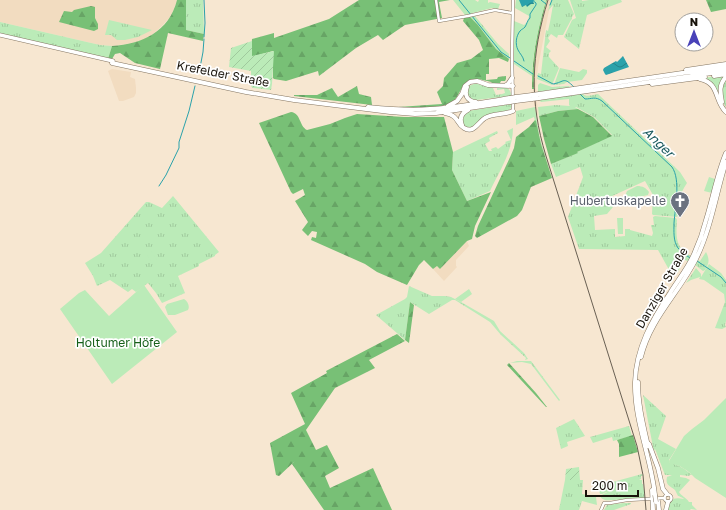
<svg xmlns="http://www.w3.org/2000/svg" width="726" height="510" font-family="'Golos Text',sans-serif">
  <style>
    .built { fill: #f2dcc0 }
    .grass { fill: url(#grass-tufts) }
    .forest { fill: url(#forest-firs) }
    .park { fill: #bbebb8 }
    .garden { fill: url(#garden-furrows) }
    .water { fill: url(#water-waves) }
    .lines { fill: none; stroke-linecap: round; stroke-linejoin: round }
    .stream { stroke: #2aa2ab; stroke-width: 1 }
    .secondary-casing { stroke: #857662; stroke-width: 3.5 }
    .primary-casing { stroke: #857662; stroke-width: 4.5 }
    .highway-casing { stroke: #857662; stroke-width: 5 }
    .secondary { stroke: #fff; stroke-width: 2.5 }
    .primary { stroke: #fff; stroke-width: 3.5 }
    .highway { stroke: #fff; stroke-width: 4 }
    .tram { stroke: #696053; stroke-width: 1 }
    .highway-bridge-casing { stroke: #857662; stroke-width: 5; stroke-linecap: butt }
    .highway-bridge { stroke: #fff; stroke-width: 4 }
    .labels { text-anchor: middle; stroke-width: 3.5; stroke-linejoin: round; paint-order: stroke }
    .street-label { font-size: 12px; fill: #18130b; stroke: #fff }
    .worship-label { font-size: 12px; fill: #5b616d; stroke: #fff; text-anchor: end }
    .park-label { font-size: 12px; fill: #165f19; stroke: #fff }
    .water-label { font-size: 13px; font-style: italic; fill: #1b5a5f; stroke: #fff }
  </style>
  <defs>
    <pattern id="grass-tufts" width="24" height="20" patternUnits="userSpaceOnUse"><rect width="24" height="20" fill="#bbebb8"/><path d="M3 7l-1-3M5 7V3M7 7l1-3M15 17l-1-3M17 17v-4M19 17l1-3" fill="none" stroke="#a0c99d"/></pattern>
    <pattern id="forest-firs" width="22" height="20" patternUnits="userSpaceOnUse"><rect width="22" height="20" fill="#78c076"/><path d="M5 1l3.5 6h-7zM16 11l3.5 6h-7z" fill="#67a465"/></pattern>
    <pattern id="garden-furrows" width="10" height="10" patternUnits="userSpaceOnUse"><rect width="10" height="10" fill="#bbebb8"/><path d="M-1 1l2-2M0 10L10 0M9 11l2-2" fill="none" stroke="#a0c99d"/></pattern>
    <pattern id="water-waves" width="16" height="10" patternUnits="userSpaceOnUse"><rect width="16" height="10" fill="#2aa2ab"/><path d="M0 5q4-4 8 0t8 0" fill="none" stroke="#238389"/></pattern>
  </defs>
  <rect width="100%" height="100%" fill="#f7e7d1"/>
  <path class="built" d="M0 0H177L174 9 170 17 163 25 152 35 145 39 134 43 112 46 100 45 0 22Z
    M547 0H551L538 67 536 88 538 115 536 116 534 104 533 83 535 51 541 21Z
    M112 69 131 72 130 77 135 79 136 88V93L134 97 123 101H119L108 71Z
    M467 241 469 246 456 260V266L457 267 444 281 433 269 437 266 440 269Z"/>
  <path class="grass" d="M186 0H203L204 34 186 30Z
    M551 0H568L574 14 572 17V19L571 20 563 35H558L557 38 551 34 548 38 550 41 546 47 551 51 549 53V57L559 68 552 85 537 79 538 73 541 74 546 30 548 31 550 22 553 5 548 11Z
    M570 0H582V1L589 0H621L622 2 587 15 579 49 564 37 572 20 576 18Z
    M475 16 498 44 509 54V59L496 49 478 25 470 17Z
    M109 20 152 30 138 37 125 40H117L111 35H105Z
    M0 22 100 45 112 46 108 59 0 34Z
    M560 68 579 72 583 69 587 70V73L582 80 567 82 564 84 554 85Z
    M725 75C718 82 718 89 720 98L717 91 703 78Z
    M726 78V107L722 101V82Z
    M540 83 552 87 569 86 570 87 538 92V85Z
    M474 84H478L493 88 496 95 502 94 505 93 504 89 497 90V88C504 88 511 86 511 96L476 100C469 99 468 95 467 89L469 86Z
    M582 93C586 98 593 95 598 94L680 172 687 183C679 195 679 200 678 215L677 217 653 215 652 214 653 195 645 181 610 197 613 207 607 214 594 216 595 230 615 229V237L625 236V229H630V230L652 236 653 233 651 225H654L653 217 655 216 676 218 677 220C676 236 675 248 691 256L688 261 685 260 682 262C680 267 679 273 674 276L672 275 658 250 579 249 568 217 583 177 580 167 556 177 551 164 577 153V152L612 135 594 117 576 107H575L578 109 558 111 539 116 538 107 556 105 570 106 569 105V99L541 102 539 100Z
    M512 104C512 112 504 111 497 112 494 113 489 114 485 116 477 120 466 141 462 117L468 111Z
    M535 107 539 135 552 178 541 144 534 117 516 125V111Z
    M513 128C513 151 499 172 490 191L467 201 452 170 453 152 497 131 498 133 489 138 490 141 485 144 489 151H492L491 149 496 147 498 149 506 143 505 142 511 140 507 131Z
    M709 177 715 179 712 193 704 191Z
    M173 196 219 252 215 255V256L199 264V266L178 276 185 293 162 303 156 293 148 283 136 292 132 289 128 292 110 280 97 286 93 276 85 263 101 253 146 202H149L162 208Z
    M706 252C710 260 709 263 705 270L703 271 695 265 698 260 700 261Z
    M709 264 721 273 726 280V321L725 325 726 327 722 329 715 328 725 302 724 294 704 280 699 279 700 277 691 280 686 283 696 268 701 274V277Z
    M409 286 432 296H445L451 297 461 302 494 321 500 331 524 353 528 359 525 360 526 358 525 357 501 335 490 322 455 300H452L429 314 410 302 405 340 376 315 405 299 407 297Z
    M517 361H531L560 400 559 401 531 364 522 362 510 363Z
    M643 395 666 416 658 439 676 449 669 460 670 463C679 465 685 469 692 475H690L689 476 680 475V477L686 478 690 480 679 492C681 496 686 497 689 502H692V505L697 510 691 509 690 510H666C669 499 673 497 684 499 683 498 679 496 678 496 677 494 676 492 675 490 670 486 665 485 667 477L672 475H665L655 449 654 451 653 447Z
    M574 419 585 436 567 442 568 446 561 449 556 428Z
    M629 426 632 436 613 441 612 437 593 443 590 437Z
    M642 474 643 476H641V479L639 480H642V484H643L645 498C639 498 607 501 605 500 602 499 601 498 600 496L609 491 602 494H600L598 486Z
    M565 480H583L582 494 596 497 597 505 582 501 579 510H559Z
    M624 503H631V504L614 510H604L607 505Z"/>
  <path class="forest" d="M177 0H186V30L204 34 203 41 168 33 160 69 135 63 120 53 115 54 112 59H108L112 46C142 44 169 32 177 0Z
    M359 0H450L439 2 442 18 405 25 383 40 378 35 356 48 319 76 318 71 286 81 274 79 273 78V51L251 57 252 39 274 33V38L329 19Z
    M546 0H547C539 30 533 58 534 89H532C532 55 537 32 546 0Z
    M706 0H726V9L711 12Z
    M91 6 95 7V18L98 24V29L94 31 59 22 64 11 72 12 74 10Z
    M470 17 478 25 496 49 509 59 508 62 499 58 489 59V74H486V80L497 79 498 77 506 76V79L505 81H501L500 83H492L491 82C486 81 481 79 476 79 460 79 462 96 451 103 439 109 411 108 398 107L442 104 437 92 443 86 444 78 457 63 471 59 483 50 479 40 463 21 464 18Z
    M357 86 359 94 371 97 372 105 294 96V95H317L332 88 338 97Z
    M578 109 593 117 612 136 577 152 578 153 551 164 544 139 539 116 558 111Z
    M291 112C301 113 299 126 307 130L330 124 345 118 357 114 404 117H444L453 152 452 170 467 201 491 192 475 226 472 239 467 241 440 269 437 266 433 269 424 260 419 265 407 285 377 272 365 264 311 240 312 237 316 238 317 232 312 231 308 236 302 230 308 222 295 201 305 195 303 189 293 194 291 192 259 123Z
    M535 120 536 121 541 144 552 178 531 187 522 210 517 216 477 238 475 236 478 226 511 155 514 148 516 137 529 127Z
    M410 302 414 305 409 343 405 340Z
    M397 334 405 341 369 360 375 368 335 388 306 430 316 450 327 445 339 468 325 476 330 488 373 468 392 510H324L292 464 295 461 279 476 276 475 270 443 305 424 291 393 327 373 326 371Z
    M509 363 536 393 547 407H546L507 365Z
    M633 435 638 452 619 457V444L617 440Z"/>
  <path class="park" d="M453 0H475L478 2 479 0H488V3L490 2 500 4 498 9 492 8 465 15Z
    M516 0H546C539 25 533 49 532 76L514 64V21L524 25 527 22 529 16 515 8Z
    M637 186C643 186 646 188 649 192L648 195 626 200 625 196 627 191Z
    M617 218H623V234H618Z
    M151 251 157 260 153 264 147 255Z
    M144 285 177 332 112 384 60 309 79 293 85 290 109 316Z
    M469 289 472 294 461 302 455 299Z
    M184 299C188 301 190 307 188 310L175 315H168L165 307 167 304Z
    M726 398V498L695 478C689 471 679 464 670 464L669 461 684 436 692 429 704 420Z"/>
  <path class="garden" d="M252 41V56L274 51 272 84 271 90 253 88 251 86V71L229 67 231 48Z
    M579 467 580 480H565L566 469Z"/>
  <path class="water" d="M519 0H535L533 1 534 4H531L527 7 526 5 522 7Z
    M623 56 629 67 606 75 605 74 603 70 604 68 616 61 617 62Z"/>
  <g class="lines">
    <path class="stream" d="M204 0 205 23 204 37
      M459 0 501 52 510 58
      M541 0 546 4
      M550 5 552 0
      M514 61 533 74
      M524 61C523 56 520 54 518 50 515 44 516 36 520 31 523 28 522 30 525 27 527 24 527 21 530 18V14L536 5V3L532 0
      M199 73 203 52 204 39
      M538 76 553 84C565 82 563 76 574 87
      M580 94 585 99C592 99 595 96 602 101L672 167C681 180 675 208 674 223 674 231 673 241 678 248 681 252 686 255 690 258
      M159 186 166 175 179 148V142L189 111 195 86
      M697 261 721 277 726 283"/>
    <defs>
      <path id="secondary" d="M436 0 439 21 468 16 495 10 512 13
        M513 0 512 56 513 111
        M664.5 498a3.5 3.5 0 1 1 7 0a3.5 3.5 0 1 1-7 0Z
        M601 510 604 503H610L627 500 664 498"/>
      <path id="primary" d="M0 35 113 61"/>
      <path id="highway" d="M112 63 246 92 294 100 390 112 415 114 436 113 510 102
        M686 70 726 64
        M714 76 726 74
        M700 79C720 83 714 101 726 112
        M652 84 705 77
        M506 85 508 84 512 78
        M467 87C464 95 467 101 476 102
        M539 94 689 72 726 68
        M516 97 532 95
        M539 98 726 71
        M516 101 532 99
        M722 102C720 92 719 84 726 77
        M448 106 457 101 462 94 465 86 470 82 477 81 488 85 513 86
        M368 107C388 109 409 111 430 109 457 108 484 102 510 98
        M445 113C460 116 455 123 464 128 474 134 478 122 485 118 493 113 505 115 513 111
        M462 125C459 118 462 113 468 110
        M641 357C650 319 679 293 696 259 711 229 716 194 726 162
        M638 382C638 404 643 424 648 446
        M649 444 658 468 663 489 667 494
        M652 490 653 510
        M655 495C651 457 634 421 635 382 636 348 652 320 670 293 678 280 688 268 694 254 699 243 703 232 706 220 713 198 717 174 726 153
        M658 501 659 510
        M666 510 668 502"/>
    </defs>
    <use href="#secondary" class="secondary-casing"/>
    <use href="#primary" class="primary-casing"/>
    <use href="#highway" class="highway-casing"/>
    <use href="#secondary" class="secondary"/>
    <use href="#primary" class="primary"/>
    <use href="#highway" class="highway"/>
    <path class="tram" d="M548 0C531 54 529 101 546 156L637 446 643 475 646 510"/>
    <defs>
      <path id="highway-bridge" d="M532 95 539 94
        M510 98 516 97
        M532 99 539 98
        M510 102 516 101
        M655 495 656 502"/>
    </defs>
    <use href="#highway-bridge" class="highway-bridge-casing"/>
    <use href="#highway-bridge" class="highway-bridge"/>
  </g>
  <defs>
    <symbol id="church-pin" viewBox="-11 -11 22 30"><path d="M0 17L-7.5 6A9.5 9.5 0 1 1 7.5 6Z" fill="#6b7280" stroke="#fff"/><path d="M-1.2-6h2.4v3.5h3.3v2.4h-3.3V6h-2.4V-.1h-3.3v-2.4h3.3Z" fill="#fff"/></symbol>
  </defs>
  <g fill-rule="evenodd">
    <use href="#church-pin" x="669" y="190" width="22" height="30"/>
  </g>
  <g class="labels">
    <g class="street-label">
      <text transform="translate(223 74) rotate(11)" y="4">Krefelder Straße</text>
      <text transform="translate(662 288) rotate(-60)" y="4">Danziger Straße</text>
    </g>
    <g class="worship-label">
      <text x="666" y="205">Hubertuskapelle</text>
    </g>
    <g class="park-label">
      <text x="118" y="347">Holtumer Höfe</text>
    </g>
    <g class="water-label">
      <text transform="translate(659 142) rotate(44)" y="5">Anger</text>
    </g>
  </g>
  <g transform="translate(694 32)"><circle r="19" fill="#ffffff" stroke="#a3a19d"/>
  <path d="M0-3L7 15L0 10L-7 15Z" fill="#4942b8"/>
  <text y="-6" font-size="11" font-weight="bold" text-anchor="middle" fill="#18130b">N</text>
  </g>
  <path d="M586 490v6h52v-6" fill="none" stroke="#18130b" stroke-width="2"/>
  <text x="592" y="490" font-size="12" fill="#18130b" stroke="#ffffff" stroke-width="3" paint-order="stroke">200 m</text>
</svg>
